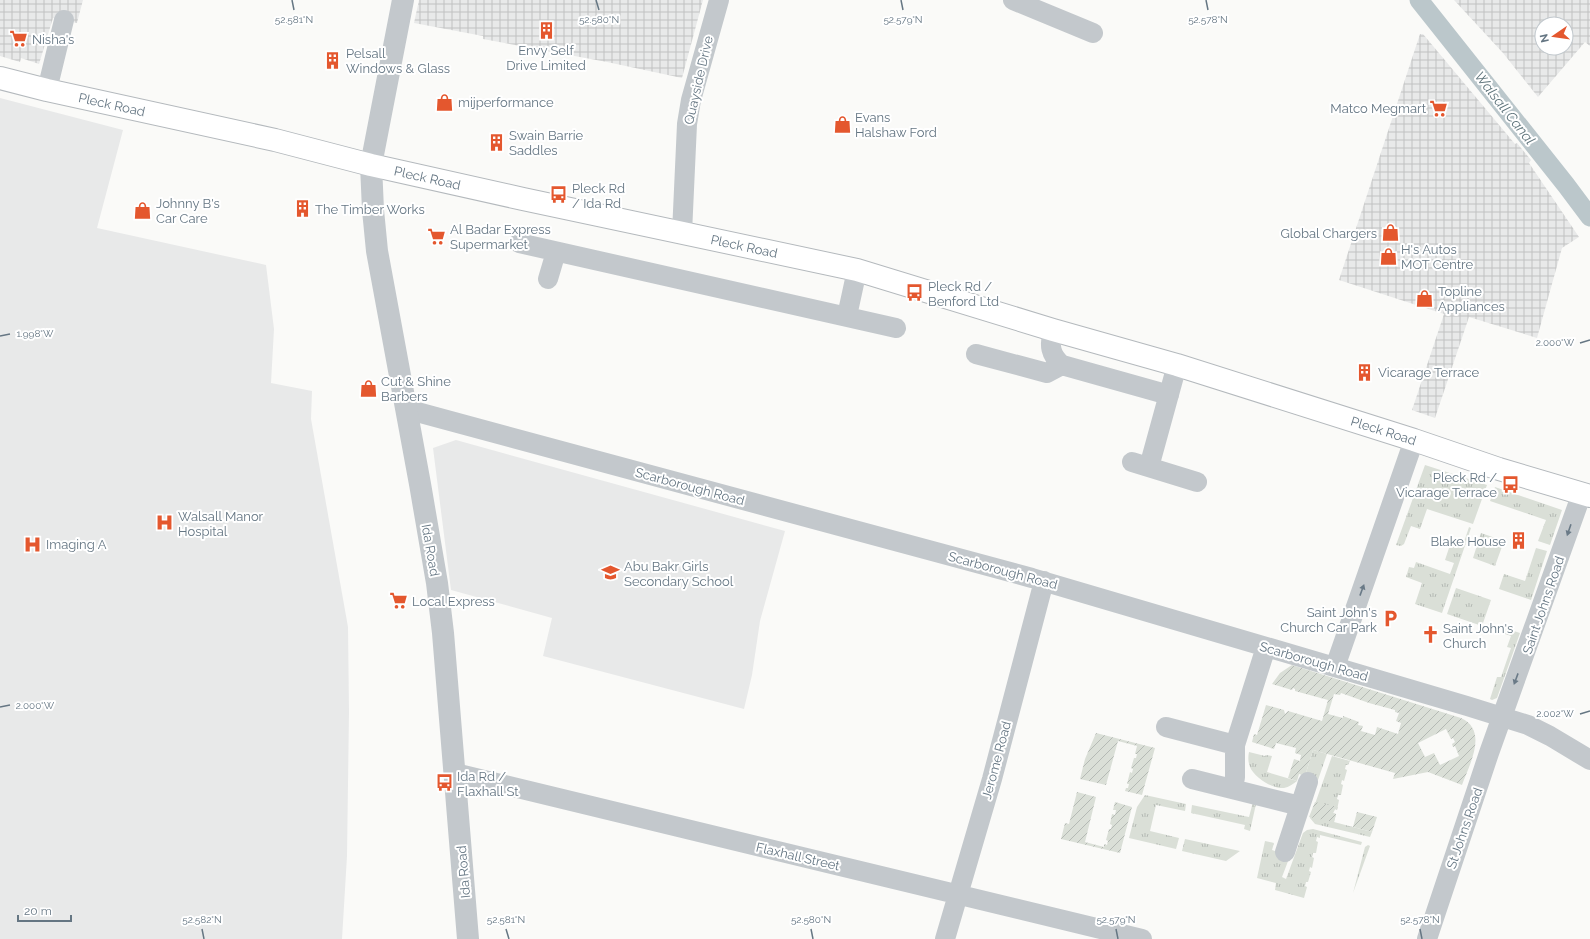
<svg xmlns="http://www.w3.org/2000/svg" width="1590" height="939" font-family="Raleway,sans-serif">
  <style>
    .built { fill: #e8e9e9 }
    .industrial { fill: url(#industrial-grid); fill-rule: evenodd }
    .grass { fill: url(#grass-tufts) }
    .garden { fill: url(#garden-furrows); fill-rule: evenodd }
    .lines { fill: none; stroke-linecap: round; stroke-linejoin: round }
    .canal { stroke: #bbc7cb; stroke-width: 19 }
    .trunk-casing { stroke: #b4b9bd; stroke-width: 24 }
    .minor { stroke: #c3c8cc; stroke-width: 20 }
    .tertiary { stroke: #c3c8cc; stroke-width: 22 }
    .trunk { stroke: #fff; stroke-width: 22 }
    .oneway { fill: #6a7a87 }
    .ticks { fill: none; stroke: #657683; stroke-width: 1.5 }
    .labels { text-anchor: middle; stroke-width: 4; stroke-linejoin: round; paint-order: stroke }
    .poi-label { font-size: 13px; fill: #657683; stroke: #fff; text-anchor: start }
    .street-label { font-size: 13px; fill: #657683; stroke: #fff }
    .water-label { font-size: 14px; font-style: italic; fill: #60757c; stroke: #fff }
    .ticks-label { font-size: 10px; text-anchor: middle; fill: #657683; stroke: #fff; stroke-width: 4; stroke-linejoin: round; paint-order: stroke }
  </style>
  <defs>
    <pattern id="industrial-grid" width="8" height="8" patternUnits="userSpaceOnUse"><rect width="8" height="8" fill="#e8e9e9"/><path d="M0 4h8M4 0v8" fill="none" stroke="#c0c1c2"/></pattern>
    <pattern id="grass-tufts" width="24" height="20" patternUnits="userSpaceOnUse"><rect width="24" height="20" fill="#dadfd7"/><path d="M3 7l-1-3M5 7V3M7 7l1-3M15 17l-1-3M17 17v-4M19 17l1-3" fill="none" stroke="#b4b9b4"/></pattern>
    <pattern id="garden-furrows" width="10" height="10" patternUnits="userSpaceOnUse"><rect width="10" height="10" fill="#dadfd7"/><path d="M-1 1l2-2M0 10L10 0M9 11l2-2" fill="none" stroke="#b4b9b4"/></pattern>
  </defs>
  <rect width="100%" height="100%" fill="#fafaf8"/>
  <path class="built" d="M0 98 123 130 97 228 266 265 274 329 271 383 312 391 311 419 348 627 349 712 347 856 342 939H0Z
    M456 440 785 531 760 621 752 675 744 709 543 656 552 618 451 590 433 448Z"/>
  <path class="industrial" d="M0 0H83L77 23 53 18 39 64 21 58 20 62 0 56Z
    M419 0H703L682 78 607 62 483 39V36L414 23Z
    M1454 0H1590V46L1585 42 1538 97 1503 53ZM1542 24H1566V48H1542Z
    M1420 34H1423L1515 144 1517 143 1531 160 1529 163 1579 237 1562 248 1537 338 1469 317 1435 418 1412 410 1444 314 1339 280Z"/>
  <path class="grass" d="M1425 465 1487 485 1473 524 1427 509 1420 529 1411 526 1404 544 1401 546 1396 545Z
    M1495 487 1562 510 1550 545 1538 541 1546 520 1490 501Z
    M1469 527 1471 528 1442 613 1415 604 1422 583 1406 577 1409 567 1414 568 1416 562 1450 574 1454 563 1445 560 1451 542 1457 544 1465 539Z
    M1481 533 1504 541 1495 566 1473 558Z
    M1536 548 1547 551 1531 600 1499 589 1504 574 1525 581Z
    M1456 588 1491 600 1482 626 1447 614Z
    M1489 623 1520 633 1497 698 1492 700 1490 699 1497 677H1501L1511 648 1507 647 1511 636 1487 628Z
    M1313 750 1327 754 1318 780 1305 776Z
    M1249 752 1265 756 1266 755 1272 756 1267 772 1297 781C1293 784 1289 787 1284 788 1272 789 1254 777 1250 767 1248 762 1248 757 1249 752Z
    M1332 756 1350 761 1348 765H1346L1345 769 1347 770 1344 781 1342 780 1341 784 1343 785 1341 795H1338L1337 799 1339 800 1337 810 1335 809 1333 813 1336 814 1334 822 1372 832 1370 837 1315 824 1310 818Z
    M1145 795 1186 804 1185 811 1156 805 1150 831 1179 838 1176 849 1129 838 1137 807Z
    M1253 802 1256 804 1250 831 1244 829 1245 825 1191 813 1192 805 1249 817Z
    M1313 829 1362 842 1361 845 1320 835V838L1317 837 1316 841 1318 842 1316 853H1313L1312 857 1314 858 1312 868 1310 867 1309 871 1311 872 1308 882H1306L1305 886 1307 887 1304 898 1275 890 1276 883 1257 878 1265 841 1274 843 1272 850 1290 856 1282 877 1286 879 1303 833 1307 830Z
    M1185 839 1240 851 1226 861 1182 851Z
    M1368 845 1370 846 1353 893 1365 847Z"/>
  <path class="garden" d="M1292 665 1461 718C1489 731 1469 765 1462 785L1428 772 1393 779 1395 773 1313 750 1305 776 1299 774 1297 781 1288 778 1294 759 1300 761 1301 755 1295 753 1296 748 1276 743 1274 749 1252 742 1254 734 1257 735 1266 705 1284 710 1285 714 1288 711 1322 721 1328 700 1295 691V689L1293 688 1292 690 1272 684 1280 673ZM1341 693 1369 703 1395 710V712L1399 713 1396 721 1401 723 1398 734 1377 727 1375 735 1361 731 1363 726 1358 725 1359 722 1343 716V718L1328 714 1334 694 1340 695ZM1446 729 1451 739 1453 738 1455 742 1452 744 1453 747 1455 746 1459 756 1440 765 1434 753 1425 757 1418 743Z
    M1096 733 1155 748 1142 795 1125 791 1126 788H1128L1129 784H1127L1130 772 1132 773 1133 769 1131 768 1134 758H1136L1137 754H1135L1137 746 1118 741 1106 785 1080 779 1085 759Z
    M1077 792 1096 797 1085 842 1104 847V844L1107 845 1108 841 1106 840 1109 829H1111L1112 825 1110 824 1112 814 1115 815 1116 810H1113L1115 802 1132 807 1120 853 1061 839 1065 823 1069 824Z
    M1315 802 1338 807 1337 810 1335 809 1333 813 1336 814 1334 822 1309 817Z
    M1357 812 1377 817 1372 832 1353 827Z"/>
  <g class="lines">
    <path class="canal" d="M1419 0 1566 185 1590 217"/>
    <defs>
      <g id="trunk">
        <path id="s1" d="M0 78 47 90 275 140 371 165 523 199 857 270 1053 330 1177 365 1414 440 1499 469 1590 496"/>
      </g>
    </defs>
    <use href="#trunk" class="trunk-casing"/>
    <path class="minor" d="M1013 0 1093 33
      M47 90 64 20
      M682 233 687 124 691 100 719 0
      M519 243 896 328
      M548 279 556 252
      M847 316 857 270
      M1053 330C1049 345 1050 355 1062 365L1169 395
      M976 354 1047 373 1062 365
      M406 409 1032 578 1467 706 1528 725 1550 736 1590 760
      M1132 462 1197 482
      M1149 467 1177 365
      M1335 667 1414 440
      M1166 727 1235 745
      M455 773 1142 939
      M1192 779 1300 806
      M1233 789 1235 777V745L1266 647
      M1285 852 1308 782
      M945 939 992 779 1044 581
      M1427 939 1489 753 1582 493"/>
    <path class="tertiary" d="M403 0 371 165 373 210 377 251 420 484 437 583 443 633 468 939"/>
    <use href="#trunk" class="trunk"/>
  </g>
  <defs><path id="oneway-solid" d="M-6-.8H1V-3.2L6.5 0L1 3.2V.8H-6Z"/></defs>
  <g class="oneway">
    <use href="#oneway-solid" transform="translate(1569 530) rotate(109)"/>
    <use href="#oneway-solid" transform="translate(1362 590) rotate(-70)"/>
    <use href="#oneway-solid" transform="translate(1516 679) rotate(110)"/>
  </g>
  <path class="ticks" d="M292 0 294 10M596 0 599 10M901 0 903 10M1206 0 1208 10M0 336 10 334M1580 343 1590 340M0 707 10 705M1580 714 1590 711M202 929 204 939M506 929 509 939M811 929 813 939M1116 929 1118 939M1420 929 1422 939"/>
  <defs>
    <symbol id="building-bare" viewBox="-9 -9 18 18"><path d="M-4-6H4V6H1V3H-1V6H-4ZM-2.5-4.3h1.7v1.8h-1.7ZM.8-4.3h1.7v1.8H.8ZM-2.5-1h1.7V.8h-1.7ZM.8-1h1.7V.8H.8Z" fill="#e4572e" stroke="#fff" stroke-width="2.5" paint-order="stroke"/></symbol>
    <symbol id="supermarket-bare" viewBox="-9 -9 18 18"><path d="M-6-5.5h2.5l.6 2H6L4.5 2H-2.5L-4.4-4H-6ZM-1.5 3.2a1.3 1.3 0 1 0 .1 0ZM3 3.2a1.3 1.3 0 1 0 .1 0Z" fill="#e4572e" stroke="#fff" stroke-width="2.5" paint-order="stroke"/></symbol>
    <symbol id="shop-bare" viewBox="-9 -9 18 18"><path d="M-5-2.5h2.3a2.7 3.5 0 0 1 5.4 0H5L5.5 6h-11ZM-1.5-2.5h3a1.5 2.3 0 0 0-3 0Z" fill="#e4572e" stroke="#fff" stroke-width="2.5" paint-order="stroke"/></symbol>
    <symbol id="bus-bare" viewBox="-9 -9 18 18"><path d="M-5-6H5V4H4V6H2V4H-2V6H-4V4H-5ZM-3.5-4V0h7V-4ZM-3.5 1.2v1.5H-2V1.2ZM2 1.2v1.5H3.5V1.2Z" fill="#e4572e" stroke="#fff" stroke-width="2.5" paint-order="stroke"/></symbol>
    <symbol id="hospital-bare" viewBox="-9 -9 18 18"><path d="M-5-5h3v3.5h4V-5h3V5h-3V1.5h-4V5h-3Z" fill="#e4572e" stroke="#fff" stroke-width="2.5" paint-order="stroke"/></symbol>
    <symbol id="school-bare" viewBox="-9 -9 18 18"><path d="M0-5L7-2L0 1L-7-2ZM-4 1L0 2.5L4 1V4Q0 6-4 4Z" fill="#e4572e" stroke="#fff" stroke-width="2.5" paint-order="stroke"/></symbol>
    <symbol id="parking-bare" viewBox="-9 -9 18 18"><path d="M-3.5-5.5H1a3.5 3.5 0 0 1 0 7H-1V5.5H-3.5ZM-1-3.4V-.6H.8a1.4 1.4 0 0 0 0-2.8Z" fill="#e4572e" stroke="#fff" stroke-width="2.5" paint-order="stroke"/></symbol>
    <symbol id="church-bare" viewBox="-9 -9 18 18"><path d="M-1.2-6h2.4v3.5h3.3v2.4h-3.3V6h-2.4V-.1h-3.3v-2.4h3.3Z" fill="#e4572e" stroke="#fff" stroke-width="2.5" paint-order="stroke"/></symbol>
  </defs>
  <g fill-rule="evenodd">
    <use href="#building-bare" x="534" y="18" width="25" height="25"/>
    <use href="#supermarket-bare" x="6" y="26" width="25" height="25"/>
    <use href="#building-bare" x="320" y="48" width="25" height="25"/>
    <use href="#shop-bare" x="432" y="90" width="25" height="25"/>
    <use href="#supermarket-bare" x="1426" y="96" width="25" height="25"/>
    <use href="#shop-bare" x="830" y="112" width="25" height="25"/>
    <use href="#building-bare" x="484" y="130" width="25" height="25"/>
    <use href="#bus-bare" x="546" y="182" width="25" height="25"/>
    <use href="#building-bare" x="290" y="196" width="25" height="25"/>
    <use href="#shop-bare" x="130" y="198" width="25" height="25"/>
    <use href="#shop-bare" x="1378" y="220" width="25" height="25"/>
    <use href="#supermarket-bare" x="424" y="224" width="25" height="25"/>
    <use href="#shop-bare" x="1376" y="244" width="25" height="25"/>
    <use href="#bus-bare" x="902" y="280" width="25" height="25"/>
    <use href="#shop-bare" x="1412" y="286" width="25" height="25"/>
    <use href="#building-bare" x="1352" y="360" width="25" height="25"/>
    <use href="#shop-bare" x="356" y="376" width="25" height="25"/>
    <use href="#bus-bare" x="1498" y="472" width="25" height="25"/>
    <use href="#hospital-bare" x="152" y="510" width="25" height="25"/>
    <use href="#building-bare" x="1506" y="528" width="25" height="25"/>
    <use href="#hospital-bare" x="20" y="532" width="25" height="25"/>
    <use href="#school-bare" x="598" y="560" width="25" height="25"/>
    <use href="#supermarket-bare" x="386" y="588" width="25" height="25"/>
    <use href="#parking-bare" x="1378" y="606" width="25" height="25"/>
    <use href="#church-bare" x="1418" y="622" width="25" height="25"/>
    <use href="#bus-bare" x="432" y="770" width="25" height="25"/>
  </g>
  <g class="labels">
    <g class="poi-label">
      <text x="32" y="44">Nisha's</text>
      <text x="546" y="55" text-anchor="middle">Envy Self<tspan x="546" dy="15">Drive Limited</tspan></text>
      <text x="346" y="58">Pelsall<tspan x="346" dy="15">Windows &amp; Glass</tspan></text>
      <text x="458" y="107">mijperformance</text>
      <text x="1426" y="113" text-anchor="end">Matco Megmart</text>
      <text x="855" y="122">Evans<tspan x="855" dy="15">Halshaw Ford</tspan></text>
      <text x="509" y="140">Swain Barrie<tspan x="509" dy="15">Saddles</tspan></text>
      <text x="572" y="193">Pleck Rd<tspan x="572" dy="15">/ Ida Rd</tspan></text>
      <text x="156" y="208">Johnny B's<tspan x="156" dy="15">Car Care</tspan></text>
      <text x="315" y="214">The Timber Works</text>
      <text x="450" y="234">Al Badar Express<tspan x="450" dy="15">Supermarket</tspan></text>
      <text x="1377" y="238" text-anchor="end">Global Chargers</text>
      <text x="1401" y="254">H's Autos<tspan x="1401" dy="15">MOT Centre</tspan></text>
      <text x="928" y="291">Pleck Rd /<tspan x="928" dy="15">Benford Ltd</tspan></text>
      <text x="1438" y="296">Topline<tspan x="1438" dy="15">Appliances</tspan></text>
      <text x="1378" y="377">Vicarage Terrace</text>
      <text x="381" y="386">Cut &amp; Shine<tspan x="381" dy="15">Barbers</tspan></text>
      <text x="1497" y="482" text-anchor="end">Pleck Rd /<tspan x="1497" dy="15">Vicarage Terrace</tspan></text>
      <text x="178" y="521">Walsall Manor<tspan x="178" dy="15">Hospital</tspan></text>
      <text x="1506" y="546" text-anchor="end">Blake House</text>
      <text x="46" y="549">Imaging A</text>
      <text x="624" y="571">Abu Bakr Girls<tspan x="624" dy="15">Secondary School</tspan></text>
      <text x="412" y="606">Local Express</text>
      <text x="1377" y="617" text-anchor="end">Saint John's<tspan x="1377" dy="15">Church Car Park</tspan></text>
      <text x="1443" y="633">Saint John's<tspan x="1443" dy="15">Church</tspan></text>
      <text x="457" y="781">Ida Rd /<tspan x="457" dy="15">Flaxhall St</tspan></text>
    </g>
    <g class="street-label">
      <text transform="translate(698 80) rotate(-77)" y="5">Quayside Drive</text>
      <text dy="5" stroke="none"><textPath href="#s1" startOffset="115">Pleck Road</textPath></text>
      <text dy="5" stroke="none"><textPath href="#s1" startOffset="439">Pleck Road</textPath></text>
      <text dy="5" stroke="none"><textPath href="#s1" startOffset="763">Pleck Road</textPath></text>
      <text dy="5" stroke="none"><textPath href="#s1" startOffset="1429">Pleck Road</textPath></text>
      <text transform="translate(690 486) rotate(15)" y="5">Scarborough Road</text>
      <text transform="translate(431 550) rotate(80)" y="5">Ida Road</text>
      <text transform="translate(1003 570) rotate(15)" y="5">Scarborough Road</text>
      <text transform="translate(1543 605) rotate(-71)" y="5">Saint Johns Road</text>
      <text transform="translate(1314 661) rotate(16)" y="5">Scarborough Road</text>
      <text transform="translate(996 760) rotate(-75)" y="5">Jerome Road</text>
      <text transform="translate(1464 828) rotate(-71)" y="5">St Johns Road</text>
      <text transform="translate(798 856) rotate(13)" y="5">Flaxhall Street</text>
      <text transform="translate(463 872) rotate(-95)" y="5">Ida Road</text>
    </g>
    <g class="water-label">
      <text transform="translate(1505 108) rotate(52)" y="5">Walsall Canal</text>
    </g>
  </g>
  <g class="ticks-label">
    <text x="294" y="23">52.581°N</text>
    <text x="599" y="23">52.580°N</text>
    <text x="903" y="23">52.579°N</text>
    <text x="1208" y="23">52.578°N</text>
    <text x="35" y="337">1.998°W</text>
    <text x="1555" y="346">2.000°W</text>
    <text x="35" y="709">2.000°W</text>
    <text x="1555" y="717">2.002°W</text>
    <text x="202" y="923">52.582°N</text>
    <text x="506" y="923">52.581°N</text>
    <text x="811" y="923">52.580°N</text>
    <text x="1116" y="923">52.579°N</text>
    <text x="1420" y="923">52.578°N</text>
  </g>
  <g transform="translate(1554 36) rotate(257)"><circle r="19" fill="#ffffff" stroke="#c1c8cd"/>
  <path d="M0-3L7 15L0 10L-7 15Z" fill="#e4572e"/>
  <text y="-6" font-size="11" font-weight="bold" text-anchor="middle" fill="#657683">N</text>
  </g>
  <path d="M18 915v6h53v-6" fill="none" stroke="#657683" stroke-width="2"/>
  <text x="24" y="915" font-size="12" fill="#657683" stroke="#ffffff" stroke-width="3" paint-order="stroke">20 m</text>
</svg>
